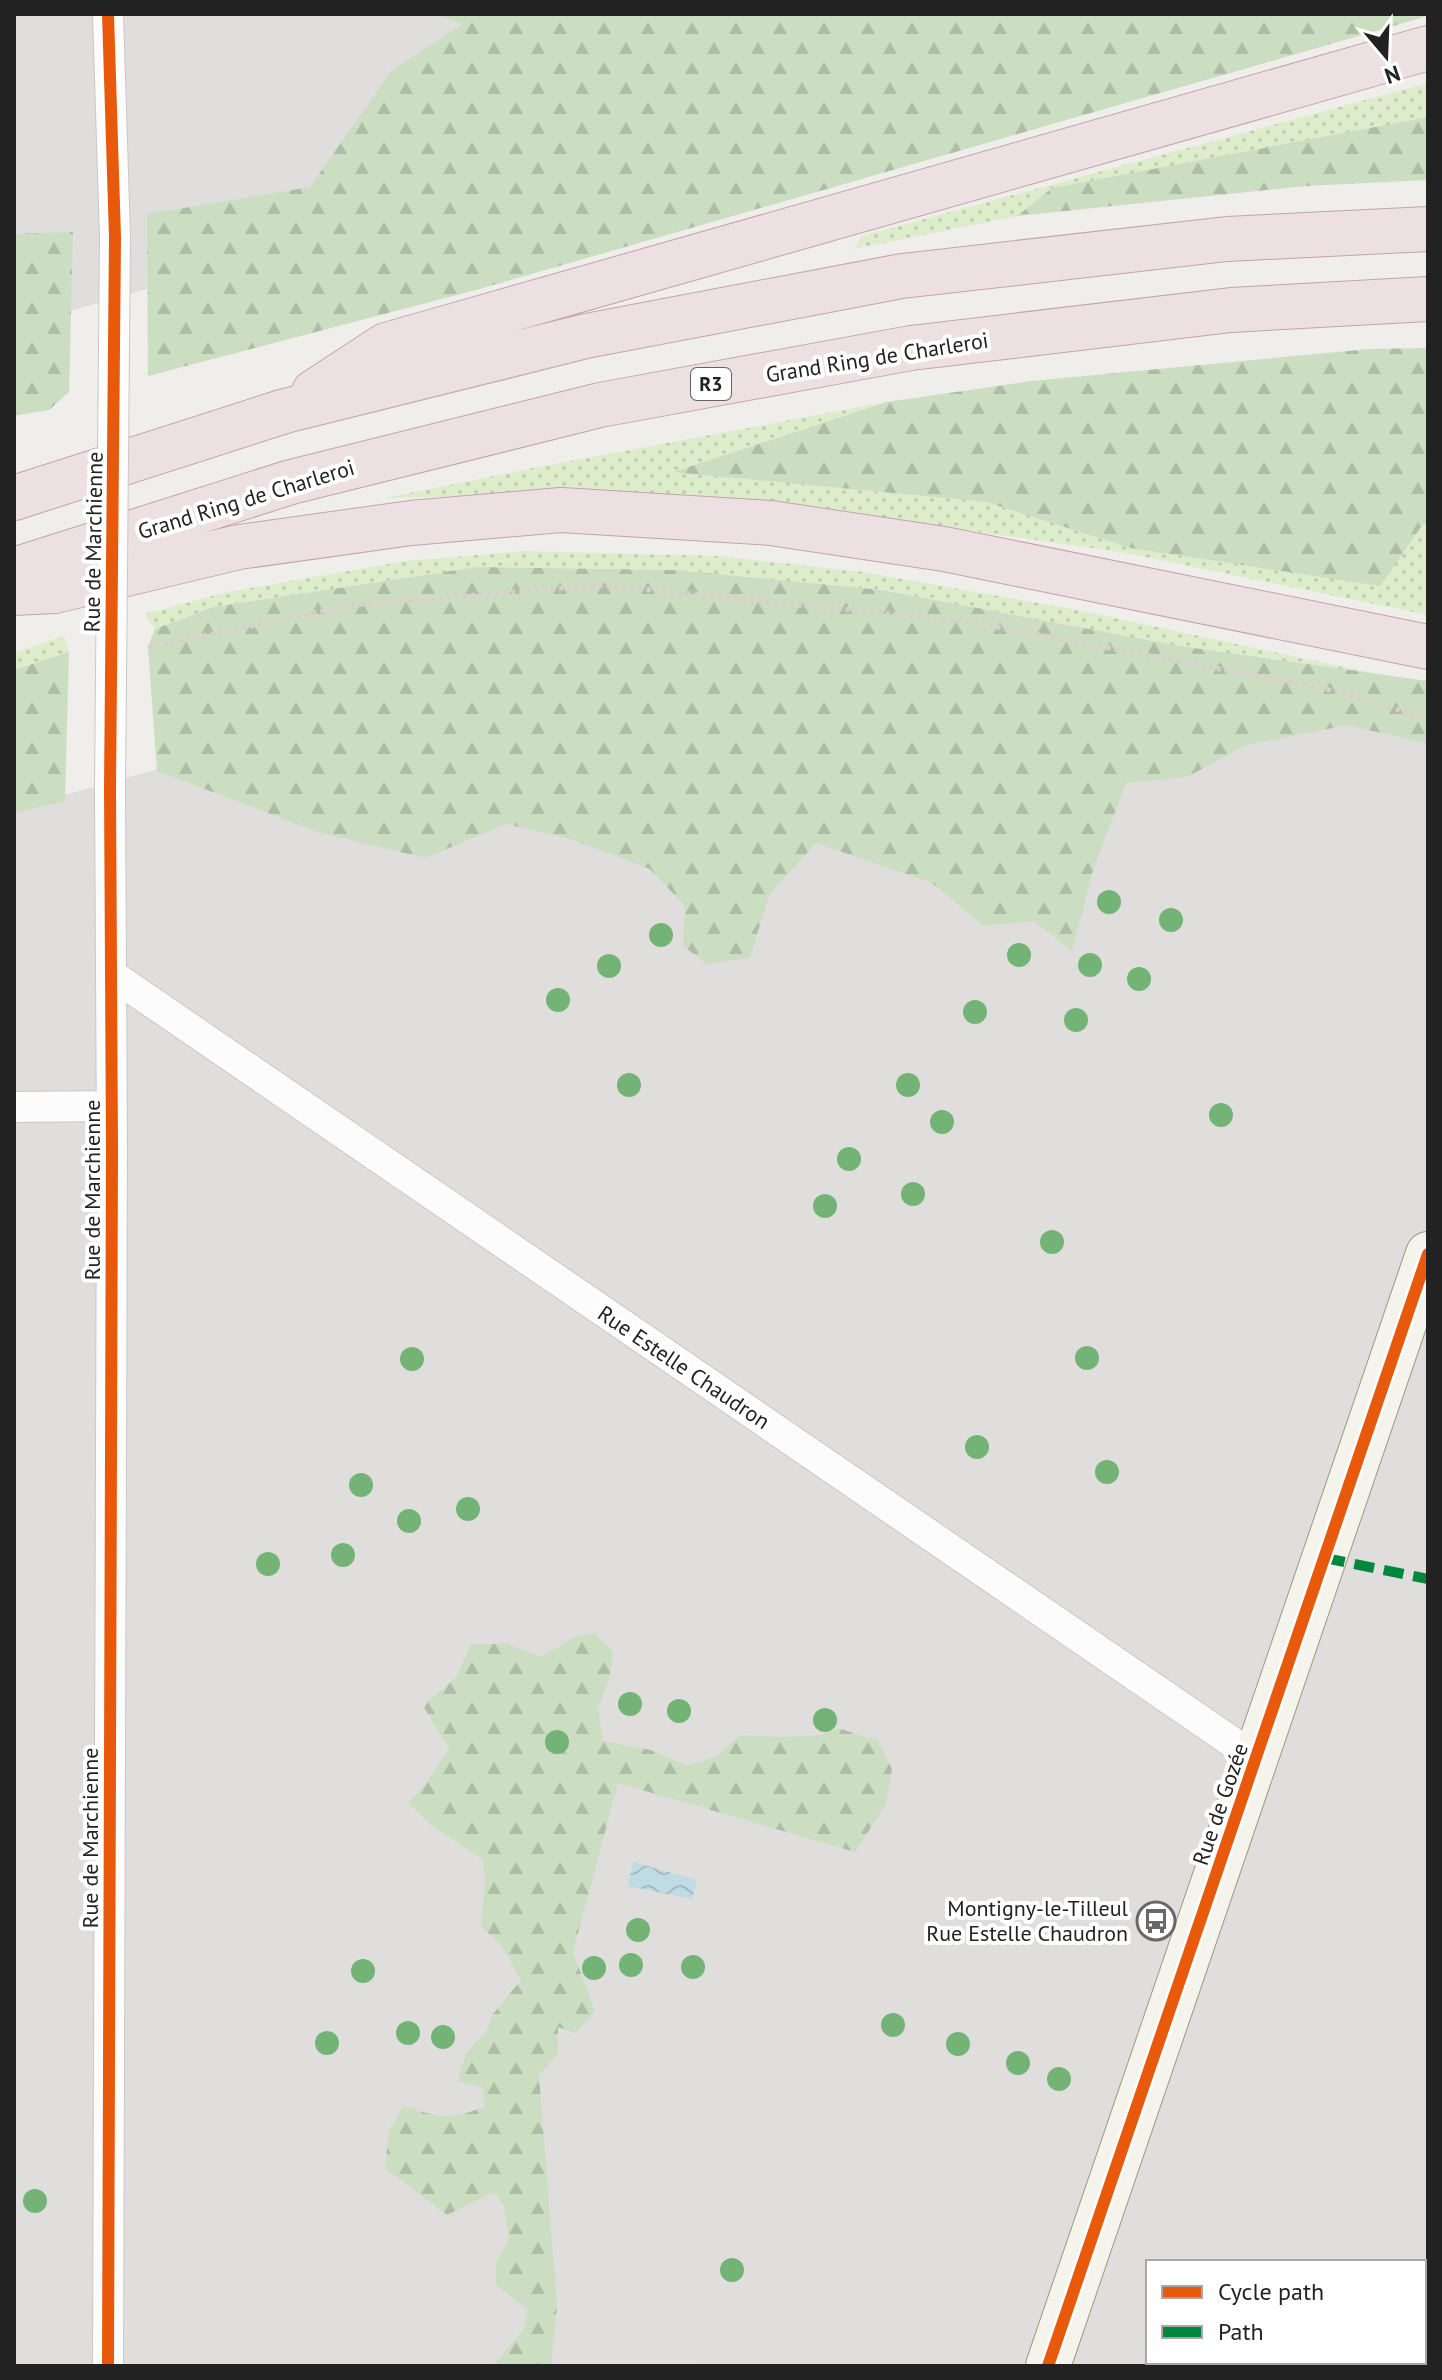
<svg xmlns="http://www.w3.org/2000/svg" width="1442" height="2380" font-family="'PT Sans',sans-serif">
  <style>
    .residential { fill: #dfdedc; fill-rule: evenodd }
    .grass { fill: url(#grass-dots) }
    .forest { fill: url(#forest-firs) }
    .parking { fill: #e0dfde }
    .water { fill: url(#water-waves) }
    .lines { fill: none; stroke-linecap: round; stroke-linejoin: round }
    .street-casing { stroke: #c9c8c7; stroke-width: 32 }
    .secondary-casing { stroke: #999a82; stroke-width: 46 }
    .highway-casing { stroke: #c5a2ac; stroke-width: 46 }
    .path { stroke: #dccecd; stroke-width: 5; stroke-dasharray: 4 4; stroke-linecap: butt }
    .street { stroke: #fdfcfc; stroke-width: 30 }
    .secondary { stroke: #f4f4ed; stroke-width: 44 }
    .highway { stroke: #ece0e2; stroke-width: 44 }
    .street-bridge-casing { stroke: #c9c8c7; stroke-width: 32; stroke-linecap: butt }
    .street-bridge { stroke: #fdfcfc; stroke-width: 30 }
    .quiet { stroke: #00873e; stroke-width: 10; stroke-dasharray: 20 10; stroke-linecap: butt }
    .cycleway-casing { stroke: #fff; stroke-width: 17 }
    .cycleway { stroke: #e8590c; stroke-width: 12 }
    .tree { fill: #73b476 }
    .labels { text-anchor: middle; stroke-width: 8; stroke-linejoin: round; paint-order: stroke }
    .shield { fill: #fff; stroke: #646464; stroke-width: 2 }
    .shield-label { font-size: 20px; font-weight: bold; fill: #222 }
    .street-label { font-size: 22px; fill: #222; stroke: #fff }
    .poi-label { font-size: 22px; fill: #222; stroke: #fff; text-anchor: end }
  </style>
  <defs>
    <pattern id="grass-dots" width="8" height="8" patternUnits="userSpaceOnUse" patternTransform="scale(2)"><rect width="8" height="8" fill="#ddeccb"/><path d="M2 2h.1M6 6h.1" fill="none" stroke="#bdcaae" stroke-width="1.8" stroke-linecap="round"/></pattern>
    <pattern id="forest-firs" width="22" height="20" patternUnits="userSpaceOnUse" patternTransform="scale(2)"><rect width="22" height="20" fill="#cbdec1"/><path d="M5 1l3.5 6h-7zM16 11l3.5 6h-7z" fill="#aebea6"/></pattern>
    <pattern id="water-waves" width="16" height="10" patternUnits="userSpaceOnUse" patternTransform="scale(2)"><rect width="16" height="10" fill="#bfdbe3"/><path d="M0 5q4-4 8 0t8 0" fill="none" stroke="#a4bcc2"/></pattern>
  </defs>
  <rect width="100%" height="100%" fill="#f0eeeb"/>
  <path class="residential" d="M14 14H1266L420 211 14 327Z
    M1123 712 1428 726V2366H14V809L259 741ZM1148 2262H1424V2362H1148Z"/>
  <path class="grass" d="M1428 83V123L1052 188 1017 216 854 249 862 236Z
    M887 402 675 472 986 502 1130 548 1428 522V615L1126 553 787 504 639 493 386 498 533 468Z
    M524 551 718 556 863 572 1072 609 1377 674 1180 646 882 590 676 570 477 567 213 607 155 629 145 614 228 592 406 561Z
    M64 636 69 652 14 670V653Z"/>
  <path class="forest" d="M434 14H1428V16L476 290 148 376 147 214 310 187 392 70 463 24Z
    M1428 117V180L1306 186 1017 216 1052 188Z
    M73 232 69 392 49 410 14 416V234Z
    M1428 348V522L1423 524 1380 586 1130 548 986 502 673 472 887 402 1031 381 1369 349Z
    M477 567 676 570 882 590 1180 646 1428 681V744L1347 725 1244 746 1187 777 1126 783 1093 870 1072 951 1034 921 984 926 932 883 816 843 769 895 750 958 707 964 683 946 685 906 650 869 570 839 506 824 425 858 318 832 157 771 148 647 155 629 213 607Z
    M69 652 65 801 14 813V670Z
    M594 1633 613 1652 610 1676 598 1709 603 1741 651 1750 687 1766 717 1756 740 1735 782 1737 821 1735 838 1728 878 1741 892 1769 886 1804 855 1852 618 1783 573 1952 595 2011 539 2075 557 2306 551 2366H493L525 2327 528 2310 496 2285V2262L509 2240 504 2206 494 2192 447 2215 385 2168 389 2131 403 2106C437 2117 451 2121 485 2106L483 2087 458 2081 466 2053 486 2032 493 2014 521 1980 502 1946 481 1926 485 1881 483 1860 431 1825 408 1803 427 1782 449 1748 423 1706 457 1676 471 1644H508L541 1657 573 1638Z"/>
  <path class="parking" d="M981 1678 1178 1800 1156 1877 924 1770Z
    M558 2027 777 2108 768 2130 1023 2217 1055 2128 1080 2137 1055 2208 1032 2256 762 2171 701 2366H559Z"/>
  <path class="water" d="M633 1862 697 1880 692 1899 628 1886Z"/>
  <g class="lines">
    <defs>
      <path id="street" d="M108 14 115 237
        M112 975 1257 1759
        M14 1107 112 1106
        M108 2366 112 1149 110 788"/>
      <path id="secondary" d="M1048 2366 1428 1254"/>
      <path id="highway" d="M314 392 386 345 1428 48
        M14 498 285 411 586 336 902 276 1227 239 1428 229
        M14 570 291 482 600 405 911 348 1231 310 1428 299
        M14 593 55 591 239 547 411 523 561 510 771 523 944 549 1428 647"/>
    </defs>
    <use href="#street" class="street-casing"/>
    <use href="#secondary" class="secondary-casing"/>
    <use href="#highway" class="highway-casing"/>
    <path class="path" d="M148 647 353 605 601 585 972 622 1346 693 1428 719"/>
    <use href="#street" class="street"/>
    <use href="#secondary" class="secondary"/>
    <use href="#highway" class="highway"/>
    <defs>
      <path id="street-bridge" d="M110 788 115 237"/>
    </defs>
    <use href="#street-bridge" class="street-bridge-casing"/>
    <use href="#street-bridge" class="street-bridge"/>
    <path class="quiet" d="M1325 1558 1428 1579"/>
    <defs>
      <path id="cycleway" d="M108 14 115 237 110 788 112 1149 108 2366
        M1048 2366 1428 1254"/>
    </defs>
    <use href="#cycleway" class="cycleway-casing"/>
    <use href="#cycleway" class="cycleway"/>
  </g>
  <g class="tree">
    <circle cx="1109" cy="902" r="12"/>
    <circle cx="1171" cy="920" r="12"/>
    <circle cx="661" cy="935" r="12"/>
    <circle cx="1019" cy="955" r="12"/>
    <circle cx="1090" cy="965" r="12"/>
    <circle cx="609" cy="966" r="12"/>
    <circle cx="1139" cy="979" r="12"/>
    <circle cx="558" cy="1000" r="12"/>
    <circle cx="975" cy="1012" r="12"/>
    <circle cx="1076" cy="1020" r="12"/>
    <circle cx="629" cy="1085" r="12"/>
    <circle cx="908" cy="1085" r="12"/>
    <circle cx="1221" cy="1115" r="12"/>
    <circle cx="942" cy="1122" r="12"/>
    <circle cx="849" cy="1159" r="12"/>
    <circle cx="913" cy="1194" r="12"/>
    <circle cx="825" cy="1206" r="12"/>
    <circle cx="1052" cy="1242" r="12"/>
    <circle cx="1087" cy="1358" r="12"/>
    <circle cx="412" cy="1359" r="12"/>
    <circle cx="977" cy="1447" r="12"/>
    <circle cx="1107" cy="1472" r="12"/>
    <circle cx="361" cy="1485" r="12"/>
    <circle cx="468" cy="1509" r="12"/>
    <circle cx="409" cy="1521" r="12"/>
    <circle cx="343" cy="1555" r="12"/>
    <circle cx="268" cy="1564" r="12"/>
    <circle cx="630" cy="1704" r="12"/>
    <circle cx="679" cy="1711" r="12"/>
    <circle cx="825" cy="1720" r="12"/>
    <circle cx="557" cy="1742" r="12"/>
    <circle cx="638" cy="1930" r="12"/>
    <circle cx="631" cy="1965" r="12"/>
    <circle cx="693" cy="1967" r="12"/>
    <circle cx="594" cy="1968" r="12"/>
    <circle cx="363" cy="1971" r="12"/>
    <circle cx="893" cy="2025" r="12"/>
    <circle cx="408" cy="2033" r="12"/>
    <circle cx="443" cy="2037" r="12"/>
    <circle cx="327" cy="2043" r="12"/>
    <circle cx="958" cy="2044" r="12"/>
    <circle cx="1018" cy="2063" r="12"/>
    <circle cx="1059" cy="2079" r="12"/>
    <circle cx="35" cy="2201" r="12"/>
    <circle cx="732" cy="2270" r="12"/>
  </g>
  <defs>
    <symbol id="bus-ring" viewBox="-11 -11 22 22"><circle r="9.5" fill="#fff" stroke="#6a6968" stroke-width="1.5"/><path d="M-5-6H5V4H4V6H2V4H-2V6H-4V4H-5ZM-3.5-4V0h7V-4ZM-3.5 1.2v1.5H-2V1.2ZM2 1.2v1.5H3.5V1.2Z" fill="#6a6968"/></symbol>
  </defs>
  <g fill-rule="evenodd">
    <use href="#bus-ring" x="1134" y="1899" width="44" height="44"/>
  </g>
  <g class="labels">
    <rect class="shield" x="691" y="368" width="40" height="32" rx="6"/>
    <g class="shield-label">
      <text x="711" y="391">R3</text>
    </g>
    <g class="street-label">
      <text transform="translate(877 357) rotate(-9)" y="8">Grand Ring de Charleroi</text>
      <text transform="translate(246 499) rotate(-17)" y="8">Grand Ring de Charleroi</text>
      <text transform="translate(93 542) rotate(-89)" y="8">Rue de Marchienne</text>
      <text transform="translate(92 1190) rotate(-90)" y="8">Rue de Marchienne</text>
      <text transform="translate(684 1367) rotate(34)" y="8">Rue Estelle Chaudron</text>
      <text transform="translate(1220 1804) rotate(-71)" y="8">Rue de Gozée</text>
      <text transform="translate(90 1838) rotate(-90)" y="8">Rue de Marchienne</text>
    </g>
    <g class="poi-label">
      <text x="1128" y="1916">Montigny-le-Tilleul<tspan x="1128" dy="25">Rue Estelle Chaudron</tspan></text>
    </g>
  </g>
  <rect width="1442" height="2380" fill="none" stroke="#222222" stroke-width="32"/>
  <rect x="1146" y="2260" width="280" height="104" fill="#ffffff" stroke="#a7a7a7" stroke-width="2"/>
  <rect x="1162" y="2286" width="40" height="12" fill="#e8590c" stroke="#a7a7a7" stroke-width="2"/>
  <text x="1218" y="2300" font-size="24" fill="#222222">Cycle path</text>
  <rect x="1162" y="2326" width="40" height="12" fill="#00873e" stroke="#a7a7a7" stroke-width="2"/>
  <text x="1218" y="2340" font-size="24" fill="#222222">Path</text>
  <g transform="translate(1386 56) rotate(161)" stroke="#ffffff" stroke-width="6" paint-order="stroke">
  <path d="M0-6L14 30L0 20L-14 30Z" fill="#222222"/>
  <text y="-12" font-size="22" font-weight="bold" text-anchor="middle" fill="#222222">N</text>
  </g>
</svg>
